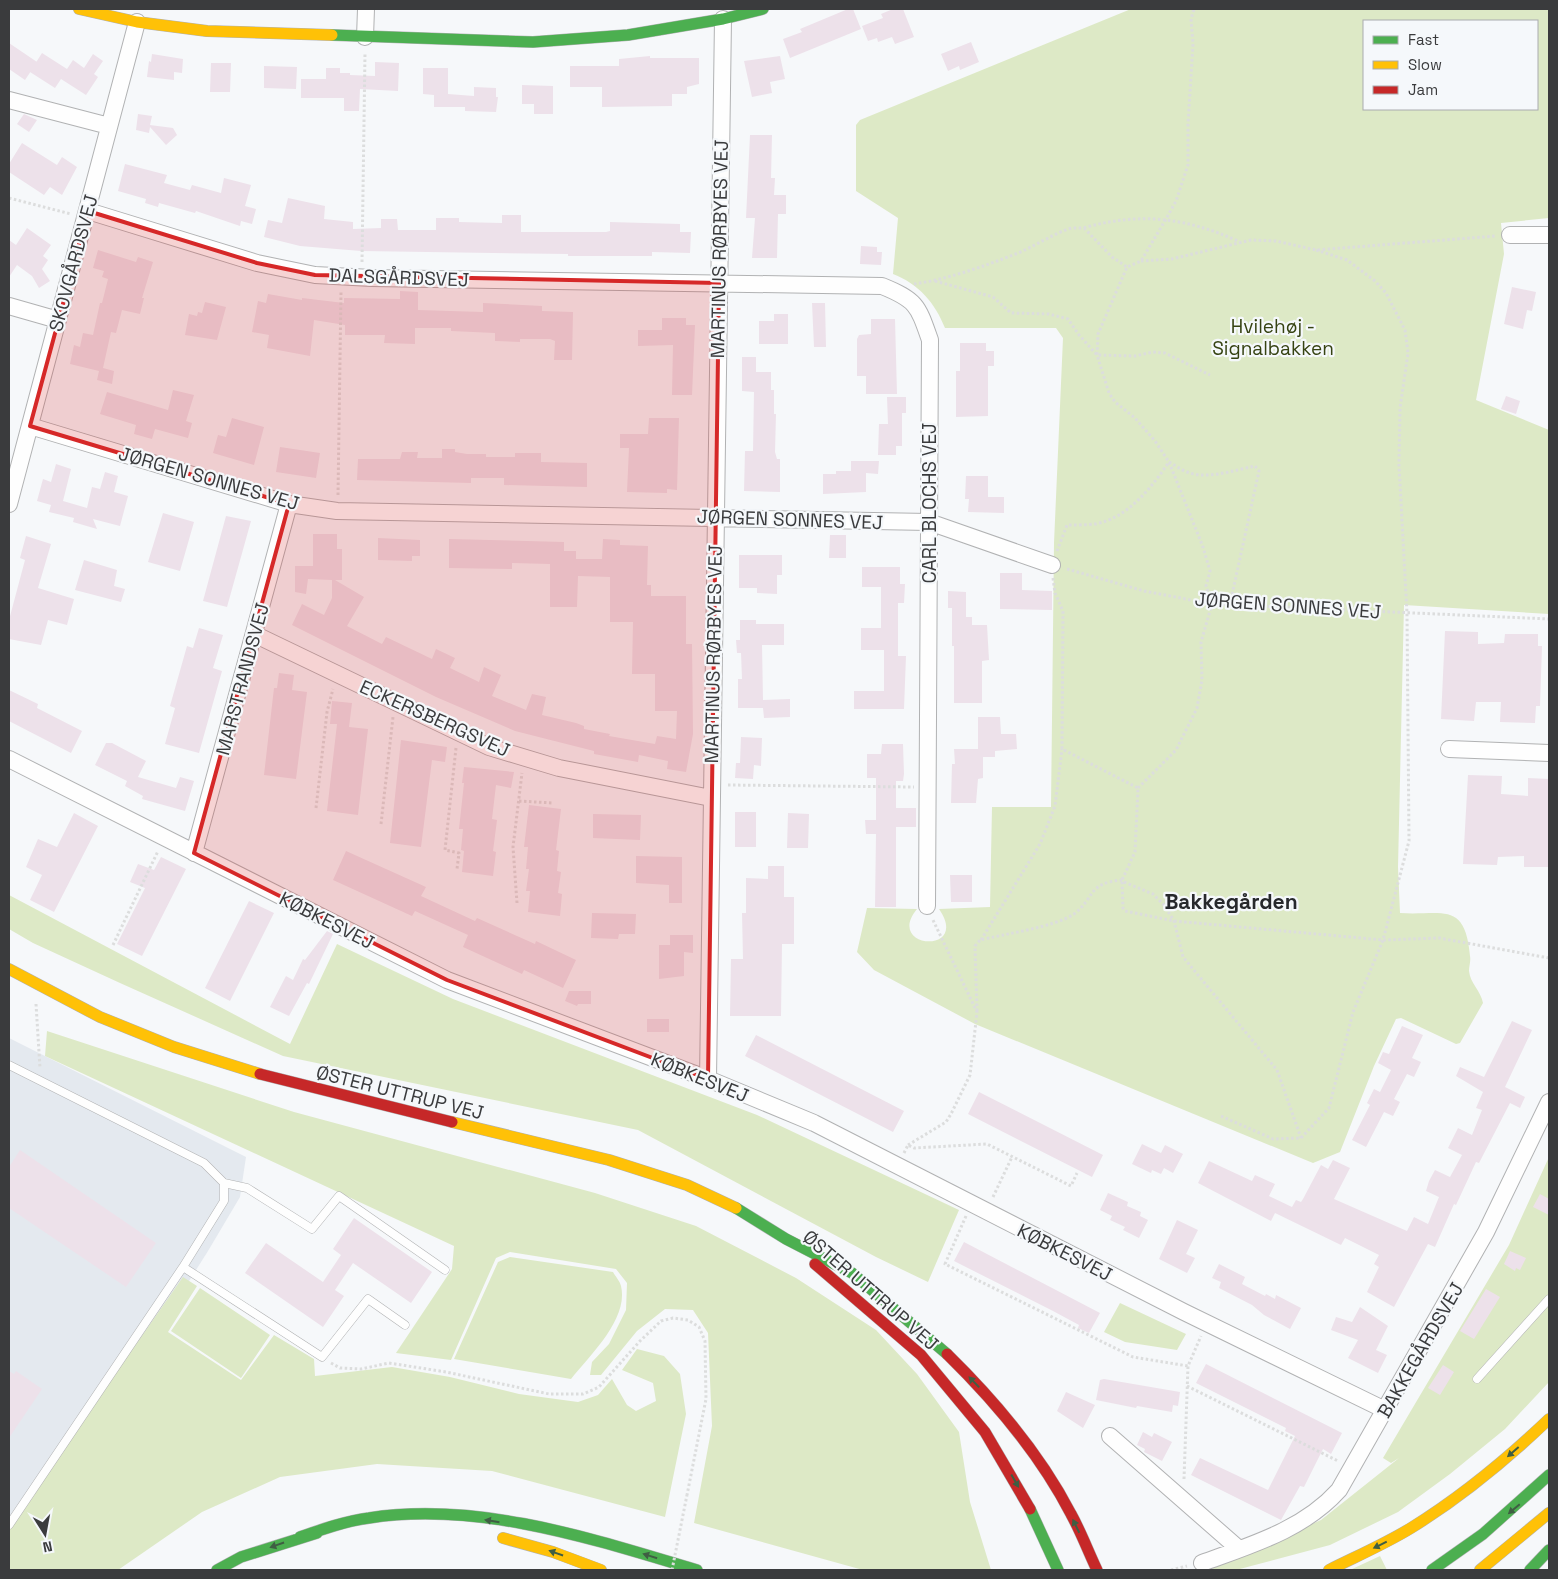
<svg xmlns="http://www.w3.org/2000/svg" width="1558" height="1579" font-family="'Space Grotesk',sans-serif">
  <style>
    .built { fill: #e4e9ef }
    .green { fill: #dde9c6; fill-rule: evenodd }
    .building { fill: #ede1ea }
    .lines { fill: none; stroke-linecap: round; stroke-linejoin: round }
    .lane-casing { stroke: #b1b2b3; stroke-width: 9 }
    .street-casing { stroke: #b1b2b3; stroke-width: 18 }
    .fast-casing { stroke: #b1b2b3; stroke-width: 12 }
    .slow-casing { stroke: #b1b2b3; stroke-width: 12 }
    .jam-casing { stroke: #b1b2b3; stroke-width: 12 }
    .path { stroke: #dcdddd; stroke-width: 3; stroke-dasharray: 2.5 2.5; stroke-linecap: butt }
    .lane { stroke: #fefefe; stroke-width: 8 }
    .street { stroke: #fefefe; stroke-width: 16 }
    .fast { stroke: #4caf50; stroke-width: 11 }
    .slow { stroke: #ffc107; stroke-width: 11 }
    .jam { stroke: #c62828; stroke-width: 11 }
    .path-bridge { stroke: #dcdddd; stroke-width: 3; stroke-dasharray: 2.5 2.5; stroke-linecap: butt }
    .oneway { fill: #3f5e43 }
    .marked { fill: #d62828; fill-opacity: 0.2; stroke: #d62828; stroke-width: 4; stroke-linejoin: round }
    .labels { text-anchor: middle; stroke-width: 4.5; stroke-linejoin: round; paint-order: stroke }
    .street-label { font-size: 19px; fill: #3a3b3d; stroke: #f5f8fb }
    .park-label { font-size: 19px; fill: #364312; stroke: #f5f8fb }
    .quarter-label { font-size: 21px; font-weight: bold; fill: #27292c; stroke: #f5f8fb }
  </style>
  <rect width="100%" height="100%" fill="#f6f8fa"/>
  <path class="built" d="M9 1038 246 1157 240 1197 208 1251 9 1566Z"/>
  <path class="green" d="M1131 9H1549V218L1501 223 1504 254 1476 400 1549 430V614L1404 605 1398 867 1400 913C1442 916 1465 900 1470 956 1471 961 1469 966 1469 971 1470 983 1481 991 1483 1003L1460 1043 1456 1044 1401 1018 1396 1019 1374 1066 1340 1152 1313 1163 975 1024 874 970 857 952 867 908 917 909C884 949 971 955 939 909L990 907 992 807H1051L1054 543 1063 338 1056 328H945C935 303 919 284 893 274L898 218 856 191V125L860 120ZM1364 21H1537V109H1364Z
    M9 895 290 1044 337 944 453 999 757 1115 959 1210 928 1282 876 1257 638 1130 283 1056 120 983 33 943 9 929Z
    M47 1031 294 1112 595 1193 696 1226 796 1278 876 1330 917 1374 959 1432 970 1502 991 1570H863L694 1523 712 1426 708 1333 693 1310 665 1309 637 1331 601 1375H590L592 1362 609 1344 626 1310 627 1283 616 1269 510 1252 496 1258 451 1360 396 1353 452 1269 454 1246 45 1056Z
    M1549 1157V1382L1505 1429 1450 1474 1398 1512 1330 1545 1236 1570H1207L1321 1520 1399 1458 1391 1463 1383 1458 1509 1245Z
    M510 1257 613 1272C615 1276 620 1281 621 1286 629 1319 589 1356 571 1379L454 1359 498 1262Z
    M183 1277 197 1286 168 1332 241 1380 274 1335 314 1359 315 1376 392 1367 450 1377 519 1394 578 1402 598 1395 612 1379 627 1405 636 1411 656 1401 653 1383 622 1370 637 1349 664 1356 680 1374 686 1414 665 1517 492 1471 377 1464 280 1477 202 1512 118 1570H9V1526Z
    M200 1288 270 1335 241 1378 171 1331Z
    M1120 1303 1186 1334 1177 1350 1125 1342 1104 1332Z
    M1380 1556 1387 1570H1350Z"/>
  <path class="building" d="M848 9H853L861 29 790 58 783 39 802 32 800 29Z
    M893 9H903L914 37 895 44 892 37 878 42 877 38 868 41 862 26 883 18 881 14Z
    M971 42 979 62 960 70 959 66 948 71 941 54Z
    M9 43 37 62 25 80 9 69Z
    M42 53 67 69 73 60 84 68 93 54 103 61 94 74 98 77 86 95 61 79 55 88 30 72Z
    M152 54 183 59 182 73 174 72V80L147 77 149 61 151 62Z
    M650 56V58H699V84L687 87V94H672V106L602 107V87H570V66H619V59Z
    M780 56 785 79 770 82 772 93 752 97 744 61Z
    M375 62 399 63 398 91 360 89 359 111H344V98H301V79H326V68H340V73H350V75L375 76Z
    M211 63H231L230 92H210Z
    M264 66 297 67 296 89 264 88Z
    M423 68H448V94L474 96V87L496 88V97H498L496 112 465 111V107H434V95L423 94Z
    M522 85 553 86V114H534V104H522Z
    M24 114 37 120 29 132 17 124Z
    M138 114 152 116 150 125 173 128 177 135 166 145 150 127 149 133 136 130Z
    M750 135H772L771 178H775L774 195H786V214H778L777 258H752L755 218H746Z
    M22 143 57 165 62 157 77 167 62 195 50 187 44 195 9 172V164Z
    M125 164 167 175 164 183 190 190 192 185 221 193 224 178 251 185 245 206 256 209 252 224 241 221 240 226 196 211 195 213 159 203 158 207 145 203 146 199 118 191Z
    M288 198 325 206 324 219 353 222V229L381 228V219H397L398 230H436V218H459V222L502 223V215H521V232H606L610 231V222L680 224V232H691L690 253 652 252V256H568V254L361 251 300 246 264 237 268 220 282 223Z
    M27 228 51 245 43 256 48 260 42 269 50 281 39 288 32 276 17 265 9 277V240L16 245Z
    M861 246 877 247V252H882L881 265 860 264Z
    M98 250 136 262 138 257 153 262 142 298H144L140 314 122 310 116 333 111 332 103 368 114 371 112 384 97 380 99 371 70 364 74 345 80 347 83 333 93 335 100 303H102L108 279 102 277 104 271 93 268Z
    M1512 287 1536 292 1532 311 1527 310 1523 329 1504 324Z
    M400 291 418 292V310L483 312V303L542 306V311L573 312 572 360H554L555 341 550 339H520V342L495 341V333L451 331V328H415V344L384 343 385 335H345V325L314 320 310 356 267 348 269 335 252 332 258 301 266 303 268 294 302 300V298L344 303V298L400 299Z
    M205 302 226 307 217 340 185 335 189 314 197 316 198 312 202 313Z
    M812 303H825L826 347H814Z
    M774 314H788V344H759V321H774Z
    M662 318H686V325H695L692 395H672L673 345 638 346V330H662Z
    M871 319H895L897 394H866V376H857V339L859 335 871 334Z
    M960 343H986V351H994V366H988V416L956 417V371H960Z
    M742 357H756V372H771V390H774V414H776L775 452 777 459H780V492L744 491 745 451H753L754 392 742 391Z
    M173 390 194 395 186 421 192 423 188 438 155 429 152 439 134 434 136 425 100 414 107 392 168 410Z
    M1506 396 1520 401 1516 414 1501 409Z
    M887 397H906V413H902V446H896V455H878L879 424H888Z
    M232 418 264 427 254 465 213 453 218 435 226 437Z
    M649 418H679L677 490 667 489V493L627 492 629 448H620V434H648Z
    M280 447 320 453 316 478 276 472Z
    M442 449H455V452L467 454H486V457H515V453H541V462L587 463V487L504 485V478H471V483L357 480 358 459H400L402 452H418L417 458H442Z
    M851 461H879L878 474 866 473V492L823 494V474H836V471H851Z
    M56 464 71 469 63 501 87 508 92 487 100 489 105 472 118 476 114 492 128 496 120 526 93 519 97 529 73 522 74 518 49 512 51 505 37 501 43 479 51 482Z
    M966 476H988V497H1004V513L968 512 969 499H965Z
    M163 513 194 522 180 571 148 562Z
    M226 516 251 521 227 607 203 601Z
    M313 534H337V549H342V580H335L364 597 347 626 382 644 386 637 432 659 436 649 455 658 450 668 479 682 484 667 501 675 492 696 526 710 532 694 546 697 542 715 576 723 584 726V729L610 734 609 736 655 744 657 736 676 739 677 711H655V674H632L633 622H610V577L578 576 577 607H550V564L512 563V569L449 568V539L564 542V551H576V559H602L603 539 620 540V545L648 546 647 585H651V596H686V644H692L693 734 686 772 667 769 668 761 639 755 638 762 594 754V751L515 731 436 697 292 625 302 604 324 615 332 598V580L308 579 306 594 295 592V566H313Z
    M830 535H846V558H829Z
    M26 536 51 544 38 588 74 599 67 625 48 620 41 645 9 639V620L25 560 20 558Z
    M378 538 420 540V556H412V561L378 560Z
    M739 555H782V575H777V594L757 593V588H739Z
    M84 560 117 570 114 586 125 589 121 602 75 590Z
    M862 567H900V584H905L904 603H898V656H906L904 709H854V691H884V650H861V628H881V587H862Z
    M1000 573H1022V590L1052 591V610L1000 609Z
    M948 591 966 592V617H972V625H987L989 660 982 661V703H954V646H952V608H948Z
    M740 620H756V624H784V645H762L763 700 790 699V717L764 718 763 708H738V679H742L741 653H737L736 640H740Z
    M199 628 223 635 213 668 222 671 199 753 165 744 175 708 170 706 187 646 193 648Z
    M1445 631 1478 632V644L1504 643 1505 634H1538V646H1542L1540 706H1536L1535 723 1500 722 1501 702H1476L1474 721 1441 719Z
    M279 673 294 675 292 690 307 692 296 779 264 775 274 688H277Z
    M9 690 38 704 37 708 82 731 71 753 9 721Z
    M332 701 352 703 349 727 368 729 358 815 327 811 337 724H330Z
    M978 717H1000L1001 734H1016L1017 749 995 751V757H983V778L978 779 976 803H951L952 764H955L954 749H978Z
    M741 737 762 738 761 766 754 765 753 779 735 778 736 763H740Z
    M401 740 447 747 445 762 432 760 421 847 390 843Z
    M106 743H112L146 761 138 777 176 788 180 777 194 781 185 811 142 799 143 796 125 786 127 781 95 765Z
    M882 744H903L904 774 903 781H896V808H916V827H896V907H875L876 834H866L865 820H876V778H867V754H881Z
    M464 767 514 772 511 788 496 785 492 819 497 820 493 851 496 852 493 876 462 872 464 851 461 850 463 829H459L464 783H462Z
    M1468 775 1502 776 1501 794 1528 796V778L1549 779V867H1524V856L1498 857 1497 865 1463 864Z
    M529 805 561 809 556 850 559 851 557 871 561 872 558 893 562 894 560 916 528 912 530 891H526L529 869H526L528 847H524Z
    M735 812H756V847H735Z
    M74 813 98 826 54 912 30 900 42 875 26 867 38 839 57 847Z
    M788 813 809 814 808 848H787Z
    M593 814 641 815 640 840 593 838Z
    M346 851 426 887 421 896 475 921 477 918 535 944 536 941 576 960 563 988 524 970 522 974 463 947 468 935 415 911 412 916 333 880Z
    M636 856 682 857V903H669V885L636 883Z
    M161 857 186 869 142 956 117 944 145 888 130 882 138 864 154 870Z
    M768 866H784V897H794V944H782L781 1016H730L731 959H743L742 913H746V878L768 879Z
    M950 875H972V902H951Z
    M249 901 274 913 230 1001 205 988Z
    M592 913 636 914 635 934H619L618 939 591 938Z
    M327 931 333 934 309 984 307 983 289 1016 270 1007 286 976 293 980 303 959 305 960Z
    M670 935H693V953L684 952V976L659 979V945H670Z
    M569 991H591V1004H578L577 1006 565 1001Z
    M647 1019H669V1032H647Z
    M1512 1021 1532 1030 1505 1087 1525 1097 1520 1108 1510 1103 1479 1163 1476 1162 1456 1205 1454 1204 1435 1247 1428 1244 1394 1307 1367 1292 1379 1267 1374 1264 1379 1255 1345 1238 1341 1245 1275 1213 1271 1221 1198 1183 1209 1161 1252 1181 1255 1175 1275 1184 1269 1196 1292 1207 1296 1200 1301 1202 1303 1199 1321 1165 1328 1169 1333 1160 1350 1168 1334 1199 1407 1231 1414 1217 1428 1224 1439 1197 1426 1191 1429 1181 1435 1170 1450 1177 1462 1155 1448 1148 1458 1128 1472 1135 1482 1110 1476 1108 1483 1092 1456 1076 1460 1067 1484 1077Z
    M1402 1026 1423 1035 1412 1058 1421 1062 1414 1077 1407 1074 1394 1099 1400 1102 1393 1116 1384 1112 1366 1147 1352 1140 1370 1105 1367 1103 1374 1089 1380 1092 1391 1070 1378 1063 1383 1052 1389 1054Z
    M756 1035 904 1111 893 1132 745 1056Z
    M979 1092 1103 1155 1092 1177 968 1114Z
    M1142 1144 1161 1153 1165 1145 1183 1154 1173 1173 1164 1168 1161 1174 1152 1170 1151 1173 1132 1164Z
    M20 1150 156 1243 126 1287 9 1208V1167Z
    M1108 1193 1128 1202 1127 1206 1141 1212 1140 1216 1148 1220 1139 1238 1123 1230 1125 1227 1110 1220 1112 1216 1100 1210Z
    M1540 1194 1549 1199V1215L1533 1207Z
    M354 1218 432 1272 411 1303 353 1263 335 1290 344 1296 323 1327 245 1273 266 1243 323 1282 341 1255 333 1249Z
    M1177 1220 1198 1230 1186 1254 1195 1258 1187 1273 1159 1259Z
    M964 1242 1100 1313 1089 1333 1078 1328 1079 1325 1053 1311 954 1261Z
    M1510 1251 1526 1258 1520 1270 1516 1268 1515 1271 1504 1264Z
    M1219 1264 1245 1277 1242 1284 1265 1296 1266 1294 1275 1299 1276 1295 1301 1308 1290 1329 1264 1315 1252 1305 1219 1288 1221 1282 1212 1278Z
    M1486 1289 1500 1297 1474 1339 1460 1331Z
    M1360 1307 1388 1326 1376 1350 1387 1355 1378 1373 1348 1358 1358 1340 1331 1330 1336 1317 1352 1322Z
    M1206 1364 1342 1433 1331 1454 1323 1449 1304 1487 1300 1486 1281 1520 1191 1475 1200 1458 1268 1490 1295 1436 1285 1431 1286 1428 1196 1383Z
    M1443 1365 1454 1372 1440 1395 1428 1388Z
    M9 1371 14 1374 16 1371 42 1389 9 1438Z
    M1104 1379 1180 1392 1178 1406 1173 1405 1172 1412 1137 1406 1136 1408 1096 1400 1100 1380Z
    M1066 1392 1095 1405 1083 1428 1057 1411Z
    M1143 1432 1152 1437 1154 1433 1172 1442 1162 1461 1144 1452 1145 1449 1137 1445Z"/>
  <g class="lines">
    <defs>
      <path id="lane" d="M9 1065 204 1163 224 1183V1201L183 1267 9 1525
        M224 1183 247 1188 312 1229 339 1196 445 1270
        M183 1267 322 1357 368 1299 405 1325
        M1477 1379 1549 1299"/>
      <path id="street" d="M365 37 366 9
        M9 100 109 126
        M88 211 257 263 315 275 372 278 882 286C917 300 918 306 930 340L927 906
        M1510 235H1549
        M9 306 58 320
        M30 426 289 504 337 511 929 522 1052 565
        M9 504 137 22
        M254 634 489 747 559 768 711 798
        M1449 749 1549 753
        M9 759 447 980 708 1079 814 1123 1184 1312 1385 1410
        M194 853 289 504
        M708 1079 723 19
        M1110 1436 1239 1549
        M1202 1563C1251 1545 1303 1530 1339 1490L1486 1232 1549 1102"/>
      <path id="fast" d="M332 35 533 42 628 35 723 19 763 9
        M736 1208 786 1239 852 1273 947 1354
        M1030 1509 1058 1570
        M300 1537C323 1529 346 1521 369 1518 479 1501 593 1539 697 1570
        M217 1570 241 1557 317 1533
        M1432 1570 1483 1534 1549 1475
        M1530 1570 1549 1550"/>
      <path id="slow" d="M79 9 137 22 207 31 332 35
        M9 969 100 1017 174 1047 260 1074
        M452 1122 609 1160 687 1185 736 1208
        M503 1538 553 1552 601 1570
        M1329 1570C1357 1556 1385 1544 1411 1528 1461 1497 1506 1460 1549 1419
        M1480 1570 1549 1513"/>
      <path id="jam" d="M260 1074 452 1122
        M815 1264 921 1355 985 1432 1030 1509
        M947 1354C995 1401 1040 1454 1071 1514 1081 1532 1088 1551 1097 1570"/>
    </defs>
    <use href="#lane" class="lane-casing"/>
    <use href="#street" class="street-casing"/>
    <use href="#fast" class="fast-casing"/>
    <use href="#slow" class="slow-casing"/>
    <use href="#jam" class="jam-casing"/>
    <path class="path" d="M9 198 71 214
      M1084 228 1112 257 1127 267
      M1141 261 1172 259 1251 240 1276 241 1316 250 1496 236
      M362 262 365 53
      M935 281 993 297 1011 313 1049 314 1068 319 1079 335 1097 355 1135 356 1153 352 1165 353 1210 375
      M914 284C948 279 982 267 1013 255 1032 248 1049 236 1068 229 1074 227 1081 229 1087 227 1142 212 1186 218 1238 241
      M1169 462C1175 465 1181 470 1187 472 1207 480 1235 470 1255 466L1259 471 1230 604
      M338 495 341 291
      M1057 551 1067 525C1076 525 1086 525 1095 524 1128 518 1151 488 1169 462
      M1067 569 1144 591 1212 604 1549 619
      M1053 578 1055 593 1063 611 1062 749 1138 788 1135 852 1122 880 1123 908 1125 911 1174 921 1383 940 1439 938 1549 958
      M456 748 445 850 459 853 457 869
      M728 785 914 787
      M1138 788 1176 750 1197 708 1202 680 1201 642 1212 604 1206 586 1210 571 1203 547 1169 462 1155 441 1135 418 1115 402 1109 393 1097 355 1098 334 1127 267 1141 261 1166 219 1176 201 1188 165V124L1193 44 1191 19 1194 9
      M519 801 553 803
      M316 808 327 712 333 689
      M381 824 393 717
      M1124 882 1153 894 1164 905 1174 921 1183 957 1277 1070 1301 1138
      M517 903 513 847 522 773
      M981 940 1040 844 1055 806 1062 749
      M113 945 158 851
      M36 1004 40 1068
      M977 1011 975 946 980 940C1004 934 1055 927 1074 914 1095 898 1087 883 1122 880
      M1221 1116 1273 1139 1301 1138 1329 1108 1353 1012 1383 940 1409 841 1407 613 1399 465 1400 408 1408 353 1405 330 1386 293 1375 281 1347 260 1316 250
      M908 1145 946 1122 951 1114 970 1075 977 1012 932 918
      M904 1153 908 1145 914 1148 987 1144 1071 1186 1077 1173
      M993 1197 1012 1157
      M966 1216 945 1264 1133 1357 1188 1366
      M331 1363 340 1368 361 1369 389 1363 446 1372 549 1394H583L599 1387 640 1341 661 1321 673 1318 688 1320 699 1327 705 1341 706 1399 687 1495
      M1187 1386 1338 1461
      M1184 1479 1188 1366 1201 1336
      M1171 1570 1187 1566"/>
    <use href="#lane" class="lane"/>
    <use href="#street" class="street"/>
    <use href="#fast" class="fast"/>
    <use href="#slow" class="slow"/>
    <use href="#jam" class="jam"/>
    <path class="path-bridge" d="M672 1570 687 1495"/>
  </g>
  <defs><path id="oneway-solid" d="M-6-.8H1V-3.2L6.5 0L1 3.2V.8H-6Z" transform="scale(1.25)"/></defs>
  <g class="oneway">
    <use href="#oneway-solid" transform="translate(974 1382) rotate(-134)"/>
    <use href="#oneway-solid" transform="translate(1513 1452) rotate(139)"/>
    <use href="#oneway-solid" transform="translate(1015 1481) rotate(60)"/>
    <use href="#oneway-solid" transform="translate(1514 1509) rotate(140)"/>
    <use href="#oneway-solid" transform="translate(492 1521) rotate(-171)"/>
    <use href="#oneway-solid" transform="translate(1076 1526) rotate(-116)"/>
    <use href="#oneway-solid" transform="translate(277 1545) rotate(161)"/>
    <use href="#oneway-solid" transform="translate(1380 1545) rotate(154)"/>
    <use href="#oneway-solid" transform="translate(556 1553) rotate(-161)"/>
    <use href="#oneway-solid" transform="translate(650 1556) rotate(-163)"/>
  </g>
  <path class="marked" d="M88 211 257 263 315 275 719 283 708 1079 447 980 194 853 289 504 30 426Z"/>
  <g class="labels">
    <g class="street-label">
      <text transform="translate(719 249) rotate(-89)" y="7">MARTINUS RØRBYES VEJ</text>
      <text transform="translate(73 263) rotate(-75)" y="7">SKOVGÅRDSVEJ</text>
      <text transform="translate(399 277) rotate(2)" y="7">DALSGÅRDSVEJ</text>
      <text transform="translate(209 478) rotate(16)" y="7">JØRGEN SONNES VEJ</text>
      <text transform="translate(929 503) rotate(-90)" y="7">CARL BLOCHS VEJ</text>
      <text transform="translate(790 519) rotate(2)" y="7">JØRGEN SONNES VEJ</text>
      <text transform="translate(1288 605) rotate(4)" y="7">JØRGEN SONNES VEJ</text>
      <text transform="translate(713 654) rotate(-89)" y="7">MARTINUS RØRBYES VEJ</text>
      <text transform="translate(242 679) rotate(-75)" y="7">MARSTRANDSVEJ</text>
      <text transform="translate(435 718) rotate(24)" y="7">ECKERSBERGSVEJ</text>
      <text transform="translate(327 920) rotate(27)" y="7">KØBKESVEJ</text>
      <text transform="translate(700 1077) rotate(22)" y="7">KØBKESVEJ</text>
      <text transform="translate(400 1092) rotate(14)" y="7">ØSTER UTTRUP VEJ</text>
      <text transform="translate(1065 1252) rotate(27)" y="7">KØBKESVEJ</text>
      <text transform="translate(871 1290) rotate(41)" y="7">ØSTER UTTRUP VEJ</text>
      <text transform="translate(1420 1350) rotate(-60)" y="7">BAKKEGÅRDSVEJ</text>
    </g>
    <g class="park-label">
      <text x="1273" y="333">Hvilehøj -<tspan x="1273" dy="22">Signalbakken</tspan></text>
    </g>
    <g class="quarter-label">
      <text x="1231" y="909">Bakkegården</text>
    </g>
  </g>
  <rect width="1558" height="1579" fill="none" stroke="#3a3b3d" stroke-width="20"/>
  <rect x="1363" y="20" width="175" height="90" fill="#f5f8fb" stroke="#aaacaf"/>
  <rect x="1373" y="36" width="25" height="8" fill="#4caf50" stroke="#aaacaf"/>
  <text x="1408" y="45" font-size="15" fill="#3a3b3d">Fast</text>
  <rect x="1373" y="61" width="25" height="8" fill="#ffc107" stroke="#aaacaf"/>
  <text x="1408" y="70" font-size="15" fill="#3a3b3d">Slow</text>
  <rect x="1373" y="86" width="25" height="8" fill="#c62828" stroke="#aaacaf"/>
  <text x="1408" y="95" font-size="15" fill="#3a3b3d">Jam</text>
  <g transform="translate(45 1534) rotate(169)" stroke="#f5f8fb" stroke-width="4" paint-order="stroke">
  <path d="M0-4L9 19L0 12L-9 19Z" fill="#3a3b3d"/>
  <text y="-8" font-size="14" font-weight="bold" text-anchor="middle" fill="#3a3b3d">N</text>
  </g>
</svg>
